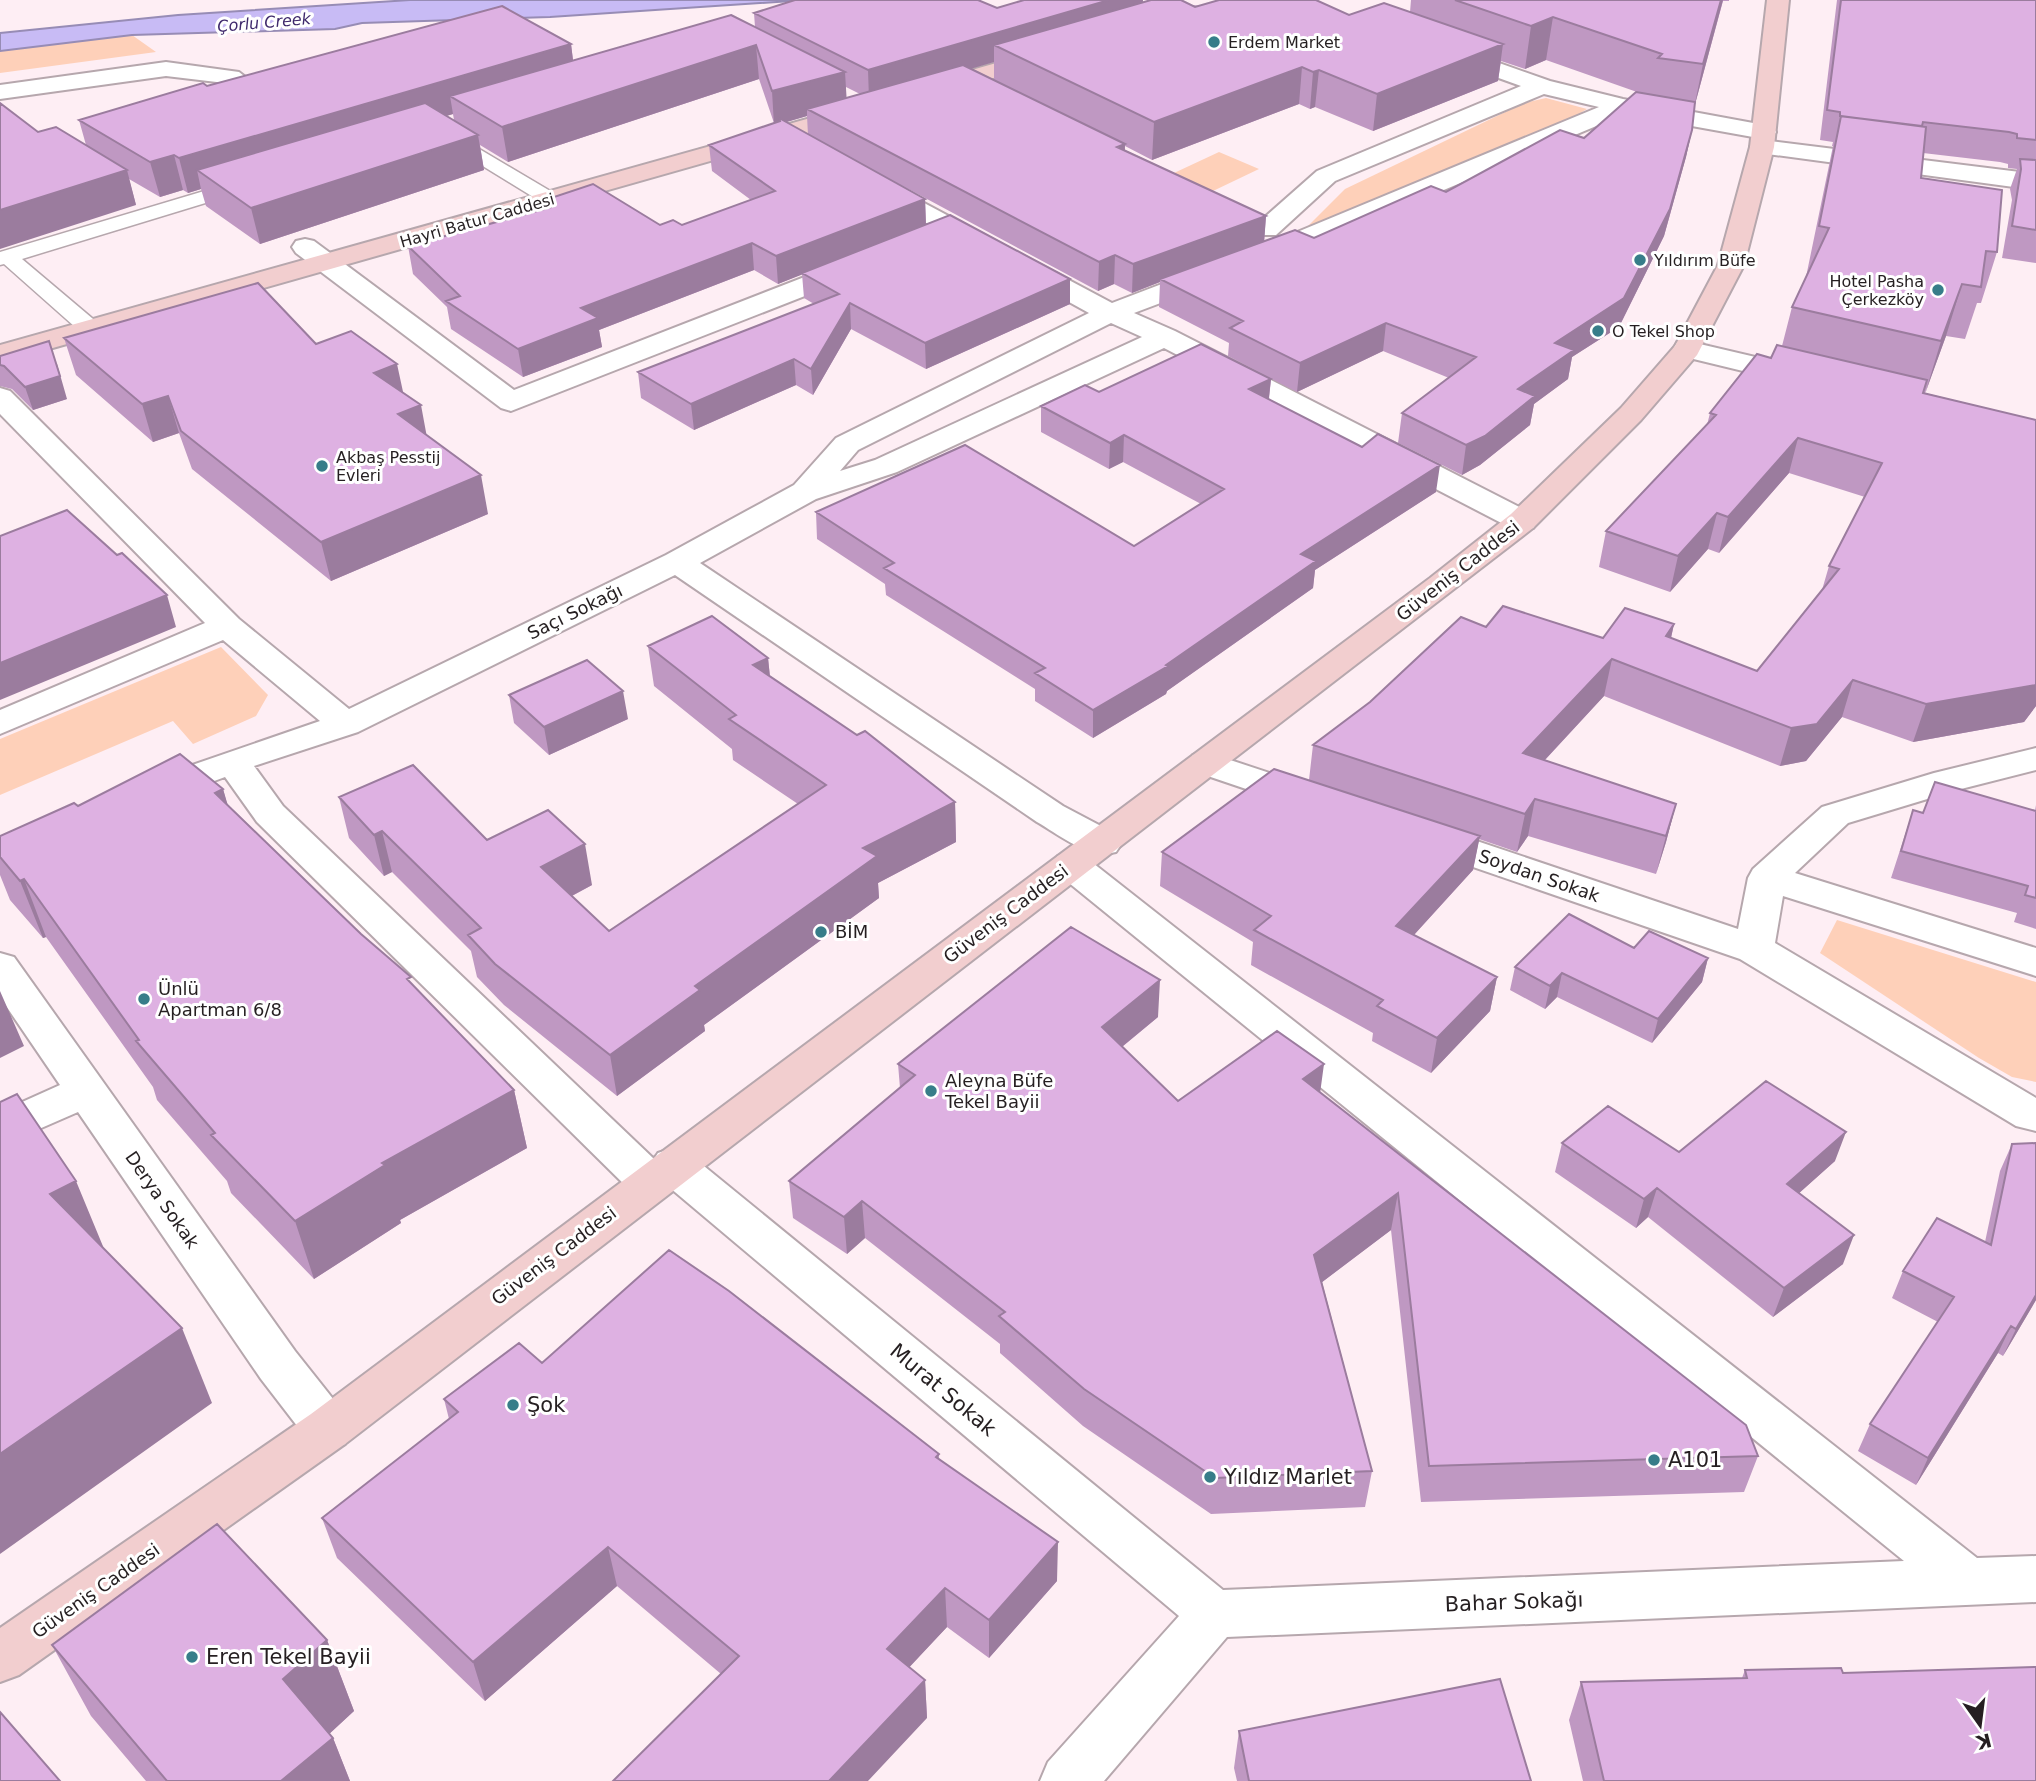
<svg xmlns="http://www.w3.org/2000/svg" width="2036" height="1781" font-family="'DejaVu Sans',sans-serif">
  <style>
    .green { fill: #fed0b9 }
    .water { fill: #c8bbf5; stroke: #978cb5; stroke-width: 2 }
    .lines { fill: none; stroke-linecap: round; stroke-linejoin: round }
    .lane-casing { stroke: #b6a7ad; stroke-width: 3 }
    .street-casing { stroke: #b6a7ad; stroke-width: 4 }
    .secondary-casing { stroke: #b6a7ad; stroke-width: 4 }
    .lane { fill: #fff; fill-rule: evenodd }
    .street { fill: #fff; fill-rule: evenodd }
    .secondary { fill: #f2cecf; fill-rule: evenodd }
    .wall { fill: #bf98c2; fill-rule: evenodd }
    .shaded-wall { fill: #9b7c9e }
    .building { fill: #deb1e2; stroke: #9b7c9e; stroke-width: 2 }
    .poi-dot { fill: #377d89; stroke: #fff; stroke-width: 2.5 }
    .labels { text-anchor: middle; stroke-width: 6; stroke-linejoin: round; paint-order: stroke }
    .far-water-label { font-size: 16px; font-style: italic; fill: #3f296c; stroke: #fff }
    .far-poi-label { font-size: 16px; fill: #251f21; stroke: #fff; text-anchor: start }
    .far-street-label { font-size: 16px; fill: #251f21; stroke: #fff }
    .street-label { font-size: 18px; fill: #251f21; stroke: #fff }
    .poi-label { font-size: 18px; fill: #251f21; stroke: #fff; text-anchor: start }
    .near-street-label { font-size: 21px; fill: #251f21; stroke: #fff }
    .near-poi-label { font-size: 21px; fill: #251f21; stroke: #fff; text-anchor: start }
  </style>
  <rect width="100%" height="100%" fill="#feeef4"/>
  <path class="green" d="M132 35 156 52 0 73V51Z
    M1546 98 1587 109C1564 124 1538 131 1513 142 1448 171 1385 203 1319 229L1308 226 1345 189 1524 103Z
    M1219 152 1259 169 1213 191 1174 173Z
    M221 647 268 695 256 716 193 744 173 721 0 795V739Z
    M1837 920 2036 982V1082L2012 1077 1979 1058 1820 953Z"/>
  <path class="water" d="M410 0H807L550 17 362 23 335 29 132 35 0 51V33L178 15Z"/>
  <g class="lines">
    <defs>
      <path id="lane" d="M449 131 557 195 560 199 550 205 543 203 442 141 440 137Z
        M241 180 248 182 251 186 248 190 22 259 99 324 102 329 99 334H83L4 264 0 265V252Z"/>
      <path id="street" d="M1451 46 1550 81 1623 99 1764 125 1773 127 1776 132 1773 137 1764 139 1625 114 1272 262H1254L1250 256 1254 250 1599 107 1544 94 1335 181 1276 235H1258L1254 229 1258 223 1317 171 1521 86 1443 58 1440 53 1443 48Z
        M166 62 239 72 270 96 266 101H250L225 83 166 76 0 99V85Z
        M1762 140 2036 174V190L1753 152 1750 147 1753 142Z
        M881 180 1112 303 1201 269H1219L1223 275 1219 281 1134 313 1175 331 1533 514 1538 521 1533 528 1522 530 1511 528 1164 348 897 472 816 499 700 563 1063 806 1116 834 1122 843 1116 852C1088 859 1061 836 1037 822L675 575 358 732 254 766 283 806 654 1159 658 1153 673 1148 688 1153 1223 1590 1904 1561 1058 874 1052 865 1058 856 1071 852 1084 856 1977 1558 2036 1556V1602L1227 1637 1104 1781H1040L1048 1762 1179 1616 669 1187 666 1194 650 1199 634 1194 257 822 225 777 166 799 153 803 140 799 135 791 140 783 320 721 223 640 0 734V710L205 623 0 414V388L10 391 239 619 349 709 666 555 794 485 836 438 1089 313 872 193 868 188 872 183ZM1111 323 1142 337 875 460 840 471 858 450Z
        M305 239 314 241 514 390 843 262H861L865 268 861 274 511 411 501 408 296 253 292 247 296 241Z
        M1687 341 1811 370 1815 376 1811 382 1801 385 1677 355 1673 349 1677 343Z
        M2036 748V770L1957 790 1848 823 1795 873 2036 948V976L1783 896 1775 943 2036 1098V1131L2016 1126 1740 959 1415 847 1409 838 1415 829 1428 826 1441 829 1738 929 1748 878 1753 869 1822 807 1934 773Z
        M1206 752 1321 790 1326 798 1321 806 1308 810 1193 771 1188 763 1193 755Z
        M0 953 14 957 295 1351 345 1414 352 1429 345 1444 328 1450 311 1444 261 1379 78 1112 0 1146V1112L60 1085 0 997Z"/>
      <path id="secondary" d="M1767 0H1789L1774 147 1744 265 1697 355 1641 420 1533 528 345 1444 19 1675 0 1682V1628L311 1414 1430 578 1511 514 1621 408 1675 346 1718 265 1750 147Z
        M1045 49 1056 56 1053 61 931 96 923 94 919 89 923 84Z
        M857 105 865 107 869 112 865 117 0 363V345Z"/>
    </defs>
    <use href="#lane" class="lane-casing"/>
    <use href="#street" class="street-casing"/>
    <use href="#secondary" class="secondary-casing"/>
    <use href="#lane" class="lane"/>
    <use href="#street" class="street"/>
    <use href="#secondary" class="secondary"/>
  </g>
  <path class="wall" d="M1411 0H1729V1H1723L1694 108 1692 130 1686 157 1664 236 1619 327 1572 357 1568 379 1534 404 1530 425 1480 465 1462 475 1398 443 1402 413 1449 378 1383 351 1297 392 1228 356 1229 343 1159 307 1160 282 1132 293 1114 284 1098 291 901 185 925 199 926 225 1070 304 926 369 851 329 813 395 796 385 694 430 641 398 638 372 814 304 804 298 802 274 778 284 754 270 599 330 602 347 523 377 451 329 447 307 413 274 408 246 544 209 542 201 660 225H682L751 200 712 171 709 145 774 123 759 79 508 162 480 145 484 170 260 244 206 206 201 189 188 193 183 190 160 197 129 179 136 205 38 132 86 145 79 120 207 86 571 44 573 60 755 27 754 13 997 8 1143 2 1349 15 1410 12ZM1546 60 1637 92 1584 138 1446 192 1314 238 1264 241 1266 216 1125 150V146L1152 160 1299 104 1310 109 1315 107 1373 131 1498 81 1501 61 1525 69ZM994 62V80L971 68ZM846 87 860 94 846 98ZM453 114 454 120 446 116ZM807 116 808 135 786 122Z
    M1837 0H2036V263L2002 258 2012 200 2010 189 2017 169 2008 168V164L2000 162 1923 153 1921 178 1997 252 1981 303H1977L1965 339 1946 336 1925 393 2036 420V706L2024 722 1913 742 1842 717 1806 761 1780 766 1604 696 1545 760 1676 804 1666 842 1656 874 1528 836 1517 852 1479 839 1473 870 1414 935 1497 977 1490 1011 1431 1073 1372 1041 1373 1033 1251 965 1253 942 1160 886 1162 852 1309 780 1313 745 1486 627 1603 638 1674 624 1671 638 1757 671 1822 590 1829 566 1865 497 1789 473 1719 553 1708 549 1670 592 1599 567 1606 531 1707 425 1710 413 1771 358 1782 346 1792 307 1806 277 1833 146H1832L1833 142 1820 140Z
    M64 338 316 344 403 393 427 436 488 514 331 581 192 469 179 433 153 442 76 375Z
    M0 356 67 399 33 410 12 389 0 386Z
    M1271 379 1269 399 1436 492 1315 570 1313 588 1167 691 1166 694 1093 738 1035 701V689L886 595 885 584 817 539 816 512 1134 546 1201 504 1123 462 1109 469 1041 432V406L1099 392Z
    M648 646 768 658 770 676 955 802 956 842 878 883 879 898 704 1025 705 1031 617 1096 504 1005 477 977 471 951 392 872 384 876 349 838 339 797 487 840 592 885 572 896 609 931 798 804 733 760 732 749 654 686Z
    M509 695 628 719 549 755 514 723Z
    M223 789 227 804 413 985 514 1090 527 1148 400 1220 401 1223 314 1279 231 1193 227 1181 157 1100 153 1087 46 937 43 938 10 900 0 875V836L78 806Z
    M2036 805V929L2014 922 2017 913 1891 878 1913 810 1923 813 2035 811Z
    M1634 948 1708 958 1702 982 1652 1043 1557 997 1545 1009 1510 990 1515 967Z
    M1158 1017 1122 1047 1178 1101 1320 1093 1758 1456 1744 1492 1421 1502 1391 1230 1322 1282 1372 1471 1365 1507 1211 1514 1083 1426 1000 1353V1344L865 1238 847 1254 793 1218 789 1181 900 1088 898 1064Z
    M1562 1143 1679 1152 1835 1161 1799 1193 1843 1264 1773 1317 1648 1217 1636 1228 1555 1172Z
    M2036 1143V1300L2003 1356 1998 1353 1916 1485 1858 1451 1870 1424 1938 1322 1892 1298 1903 1271 1985 1242 2000 1171 2012 1144Z
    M542 1363 939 1454V1460L1057 1581 989 1658 947 1627 909 1667 925 1680 927 1718 721 1674 617 1586 485 1701 337 1558 322 1518 449 1419 444 1399Z
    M327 1640 354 1711 329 1734 333 1738 350 1781H146L91 1716 52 1645Z
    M1745 1670 1843 1673 2036 1781H1583L1569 1720 1581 1682 1742 1678Z
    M1239 1731 1531 1781H1237L1234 1768Z"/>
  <path class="shaded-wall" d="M1109 0H1143L1142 18 994 45V62L869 99 868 70Z
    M1721 0H1723L1694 108 1703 64Z
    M1553 17 1546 60 1525 69 1531 26Z
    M571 44 575 77 450 96 453 114 217 184 197 170 201 189 188 193 179 158Z
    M1503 44 1498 81 1373 131 1377 94Z
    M756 45 759 79 508 162 502 127Z
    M1302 67 1299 104 1152 160 1154 122Z
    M1319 70 1315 107 1310 109 1313 72Z
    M845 72 847 105 807 109V116L780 124 779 118V124L774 125 772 91Z
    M1692 130 1686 157 1664 236 1619 327 1572 357 1568 379 1534 404 1530 425 1480 465 1462 475 1466 445 1518 389 1555 343Z
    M478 135 484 170 260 244 251 208Z
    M1125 144 1124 171 1117 147Z
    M174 155 183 190 160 197 150 162Z
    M127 170 136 205 0 249V210Z
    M925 199 926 226 778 284 776 256Z
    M1266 216 1264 244 1160 279V282L1132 293 1133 264Z
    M752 243 754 270 599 330 602 347 523 377 518 349 581 308Z
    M1115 255 1114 284 1098 291 1099 262Z
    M1070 279V304L926 369 925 343Z
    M1962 284 1946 336 1925 394 1941 341Z
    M850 303 851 329 813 395 811 369Z
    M1386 323 1383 351 1297 392 1300 363Z
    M794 359 796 385 694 430 691 404Z
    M57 364 67 399 33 410 25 387Z
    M397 364 405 401 374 373Z
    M1271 379 1268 405 1249 389Z
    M168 396 179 433 153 442 142 404Z
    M421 405 428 443 398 414Z
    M1124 435 1123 462 1109 469 1110 443Z
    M1798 438 1789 473 1719 553 1728 517Z
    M1440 465 1436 492 1315 570 1313 588 1167 691 1166 694 1093 738V710L1301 554Z
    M481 475 488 514 331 581 321 542Z
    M1717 513 1708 549 1670 592 1678 556Z
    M167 595 176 627 0 700V663Z
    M1674 624 1666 660V636Z
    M768 658 772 698 753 665Z
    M1612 659 1604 696 1516 791 1523 753Z
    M1853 680 1842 717 1806 761 1780 766 1791 728Z
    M2036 685V706L2024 722 1913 742 1926 704Z
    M623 691 628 719 549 755 544 727Z
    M223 789 240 846 215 793Z
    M1535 799 1528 836 1517 852 1525 814Z
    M955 802 956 842 878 883 879 898 704 1025 705 1031 617 1096 610 1055 863 848Z
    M1676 804 1666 842 1656 874 1666 836Z
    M382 831 392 872 384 876 374 835Z
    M1480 836 1473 870 1391 960 1396 926Z
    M585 844 592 885 549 908 541 867Z
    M24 879 46 937 43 938 20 881Z
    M1708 958 1702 982 1652 1043 1658 1019Z
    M1562 973 1557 997 1545 1009 1550 986Z
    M1497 977 1490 1011 1431 1073 1437 1038Z
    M1160 980 1158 1017 1101 1064 1102 1027Z
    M0 991 24 1046 0 1058Z
    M1324 1064 1319 1101 1303 1079Z
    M514 1090 527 1148 400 1220 401 1223 314 1279 295 1221 382 1163Z
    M1846 1132 1835 1161 1777 1213 1787 1184Z
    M76 1181 107 1256 50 1194Z
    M1657 1188 1648 1217 1636 1228 1644 1199Z
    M1398 1193 1391 1230 1309 1292 1314 1255Z
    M862 1201 865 1238 847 1254 844 1217Z
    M1854 1235 1843 1264 1773 1317 1784 1288Z
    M2036 1295V1300L2003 1356 2016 1329Z
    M2011 1326 1998 1353 1916 1485 1928 1458Z
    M182 1328 212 1403 0 1554V1454Z
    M1058 1542 1057 1581 989 1658V1620Z
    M608 1547 617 1586 485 1701 473 1662Z
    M945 1588 947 1627 890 1688 887 1649Z
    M327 1640 354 1711 313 1749 283 1679Z
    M925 1680 927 1718 868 1781H829Z
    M333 1738 350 1781H281Z"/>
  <path class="building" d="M795 0H978L997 8 1024 0H1109L868 70 754 13Z
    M1151 0H1181L1195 7 1219 0H1316L1349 15 1384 3 1503 44 1377 94 1319 70 1313 72 1302 67 1154 122 994 45Z
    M1455 0H1721L1703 64 1658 58 1662 54 1553 17 1531 26Z
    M1841 0H2036V140L2017 138V134L2009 132 1923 122 1922 126 1840 116V112L1827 110Z
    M502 6 571 44 179 158 174 155 150 162 79 120 203 83 207 86Z
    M731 15 845 72 772 91 756 45 502 127 450 96Z
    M963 65 1125 144 1117 147 1266 216 1133 264 1115 255 1099 262 807 109Z
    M1636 92 1695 102 1692 130 1670 209 1624 298 1555 343 1574 350 1518 389 1535 396 1485 436 1466 445 1402 413 1476 357 1386 323 1300 363 1230 328 1243 321 1160 279 1295 230 1314 238 1431 186 1446 192 1560 130 1584 138Z
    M0 103 38 132 56 127 127 170 0 210Z
    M425 103 478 135 251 208 197 170Z
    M1841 116 1926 127 1921 178 2002 190 1997 252 1986 251 1981 287 1962 284 1941 341 1792 307 1829 228 1819 226Z
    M779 118 925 199 776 256 752 243 581 308 598 318 518 349 446 301 460 296 408 246 552 207 542 201 593 184 660 225 673 220 682 225 775 191 709 145 780 121Z
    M2020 159 2036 160V230L2012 226 2021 169Z
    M950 215 1070 279 925 343 850 303 811 369 794 359 691 404 638 372 839 294 802 273Z
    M258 283 316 344 351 331 397 364 374 373 421 405 398 414 481 475 321 542 181 431 168 396 142 404 64 338Z
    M49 341 60 376 25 387 4 366 0 365V356Z
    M1201 344 1271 379 1249 389 1362 447 1378 434 1440 465 1301 554 1316 561 1166 665 1168 666 1093 710 1035 673 1045 668 884 568 894 563 816 512 965 445 1134 546 1224 489 1124 435 1110 443 1041 406 1085 385 1099 392Z
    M1777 345 1927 380 1923 393 2036 420V685L1926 704 1853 680 1817 724 1791 728 1612 659 1523 753 1676 804 1666 836 1535 799 1525 814 1313 745 1370 702 1461 617 1486 627 1503 606 1603 638 1625 608 1674 624 1666 636 1757 671 1839 569 1829 566 1882 463 1798 438 1728 517 1717 513 1678 556 1606 531 1716 415 1710 413 1757 354 1771 358Z
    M67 510 117 555 122 553 167 595 0 663V536Z
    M712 616 768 658 753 665 857 735 865 731 955 802 863 848 877 856 695 986 700 990 610 1055 495 964 468 935 481 928 382 831 374 835 339 797 413 765 487 840 548 810 585 844 541 867 609 931 826 785 729 719 736 715 648 646Z
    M587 660 623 691 544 727 509 695Z
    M180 754 223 789 215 793 361 934 411 977 407 979 514 1090 382 1163 385 1165 295 1221 211 1135 215 1133 136 1041 139 1040 24 879 20 881 0 857V836L74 803 78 806Z
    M1274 769 1480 836 1396 926 1497 977 1437 1038 1377 1006 1383 1000 1254 930 1271 916 1162 852Z
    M1935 782 2036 811V898L2025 895 2028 886 1901 851 1913 810 1923 813Z
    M1569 914 1634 948 1649 931 1708 958 1658 1019 1562 973 1550 986 1515 967Z
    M1071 927 1160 980 1102 1027 1178 1101 1277 1031 1324 1064 1303 1079 1746 1425 1758 1456 1429 1466 1398 1193 1314 1255 1372 1471 1215 1478 1084 1389 999 1316 1005 1312 862 1201 844 1217 789 1181 915 1075 898 1064Z
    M1766 1081 1846 1132 1787 1184 1854 1235 1784 1288 1657 1188 1644 1199 1562 1143 1608 1106 1679 1152Z
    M17 1094 76 1181 50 1194 182 1328 0 1454V1102Z
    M2036 1143V1295L2016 1329 2011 1326 1928 1458 1870 1424 1954 1297 1903 1271 1937 1218 1991 1245 2012 1144Z
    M669 1250 729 1291 939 1454 936 1457 1058 1542 989 1620 945 1588 887 1649 925 1680 829 1781H613L739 1656 608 1547 473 1662 322 1518 458 1412 444 1399 519 1343 542 1363Z
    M217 1524 327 1640 283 1679 333 1738 281 1781H167L52 1645Z
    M2036 1667V1781H1604L1581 1682 1747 1678 1745 1670 1841 1668 1843 1673Z
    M1500 1679 1531 1781H1249L1239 1731Z
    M0 1712 60 1781H0Z"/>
  <g class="poi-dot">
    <circle cx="1214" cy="42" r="7"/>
    <circle cx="1640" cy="260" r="7"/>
    <circle cx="1938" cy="290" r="7"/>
    <circle cx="1598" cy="331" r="7"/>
    <circle cx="322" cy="466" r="7"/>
    <circle cx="821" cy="932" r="7"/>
    <circle cx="144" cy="999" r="7"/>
    <circle cx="931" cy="1091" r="7"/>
    <circle cx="513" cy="1405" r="7"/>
    <circle cx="1654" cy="1460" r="7"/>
    <circle cx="1210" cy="1477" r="7"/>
    <circle cx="192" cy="1657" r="7"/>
  </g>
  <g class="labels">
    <g class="far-water-label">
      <text transform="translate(264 22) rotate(-5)" y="6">Çorlu Creek</text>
    </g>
    <g class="far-poi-label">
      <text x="1228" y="48">Erdem Market</text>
      <text x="1654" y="266">Yıldırım Büfe</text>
      <text x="1924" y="287" text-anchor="end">Hotel Pasha<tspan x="1924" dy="18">Çerkezköy</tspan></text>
      <text x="1612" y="337">O Tekel Shop</text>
      <text x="336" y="463">Akbaş Pesstij<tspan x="336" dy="18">Evleri</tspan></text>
    </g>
    <g class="far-street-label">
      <text transform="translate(477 220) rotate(-16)" y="6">Hayri Batur Caddesi</text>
    </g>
    <g class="street-label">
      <text transform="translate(1458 571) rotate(-38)" y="6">Güveniş Caddesi</text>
      <text transform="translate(575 612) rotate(-26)" y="6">Saçı Sokağı</text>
      <text transform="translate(1539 876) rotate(19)" y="6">Soydan Sokak</text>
      <text transform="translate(1006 914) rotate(-37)" y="6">Güveniş Caddesi</text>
      <text transform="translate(162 1200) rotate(55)" y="6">Derya Sokak</text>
      <text transform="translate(554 1256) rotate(-37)" y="6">Güveniş Caddesi</text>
      <text transform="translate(96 1591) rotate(-35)" y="6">Güveniş Caddesi</text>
    </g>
    <g class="poi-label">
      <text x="835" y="938">BİM</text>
      <text x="158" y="995">Ünlü<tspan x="158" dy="21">Apartman 6/8</tspan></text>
      <text x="945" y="1087">Aleyna Büfe<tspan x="945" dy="21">Tekel Bayii</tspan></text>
    </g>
    <g class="near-street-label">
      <text transform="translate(943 1390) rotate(40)" y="7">Murat Sokak</text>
      <text transform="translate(1514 1602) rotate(-2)" y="7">Bahar Sokağı</text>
    </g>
    <g class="near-poi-label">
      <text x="527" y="1412">Şok</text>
      <text x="1668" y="1467">A101</text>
      <text x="1224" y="1484">Yıldız Marlet</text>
      <text x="206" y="1664">Eren Tekel Bayii</text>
    </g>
  </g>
  <g transform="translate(1980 1725) rotate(166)" stroke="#ffffff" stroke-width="5" paint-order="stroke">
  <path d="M0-5L12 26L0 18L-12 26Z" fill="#251f21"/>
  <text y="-10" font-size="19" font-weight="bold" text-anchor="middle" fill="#251f21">K</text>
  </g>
</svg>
